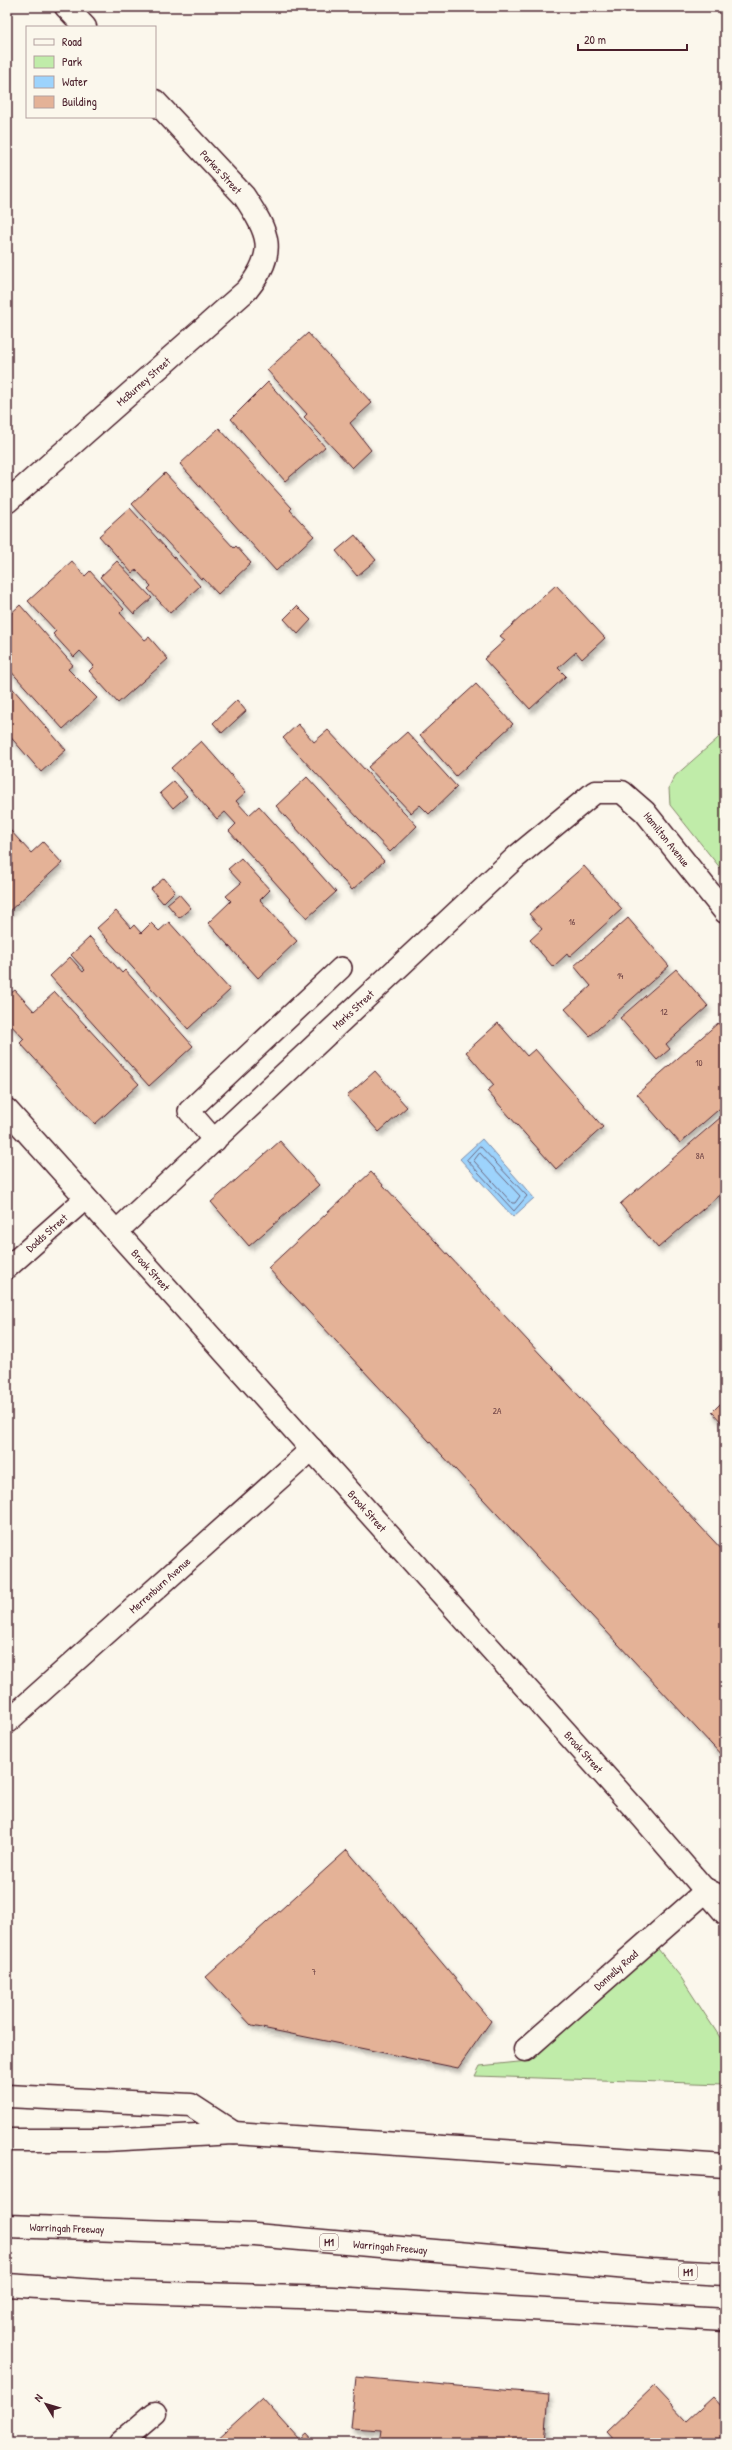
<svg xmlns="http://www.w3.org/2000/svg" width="732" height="2450" font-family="'Patrick Hand',sans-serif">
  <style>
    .green { fill: #c0eca9; stroke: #85866a }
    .water { fill: #9dd3fc; stroke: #7c8ba8 }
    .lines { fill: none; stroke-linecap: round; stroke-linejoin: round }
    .shore { stroke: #6b677f; stroke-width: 1 }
    .building { fill: #e4b297; stroke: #4a1f2b; filter: url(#shadow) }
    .lane-casing { stroke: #4a1f2b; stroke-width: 24 }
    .street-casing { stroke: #4a1f2b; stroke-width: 25 }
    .secondary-casing { stroke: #4a1f2b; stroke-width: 25 }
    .highway-casing { stroke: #4a1f2b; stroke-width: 25 }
    .lane { stroke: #fbf7ec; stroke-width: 21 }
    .street { stroke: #fbf7ec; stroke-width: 22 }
    .secondary { stroke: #fbf7ec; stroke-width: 22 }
    .highway { stroke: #fbf7ec; stroke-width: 22 }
    .labels { text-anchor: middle; stroke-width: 3; stroke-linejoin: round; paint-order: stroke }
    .number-label { font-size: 9px; fill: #704446 }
    .shield { fill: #fbf7ec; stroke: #7f6065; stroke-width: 1 }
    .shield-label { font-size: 10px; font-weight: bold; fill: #4a1f2b }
    .street-label { font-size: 11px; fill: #4a1f2b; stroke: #fbf7ec }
  </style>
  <defs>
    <filter id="shadow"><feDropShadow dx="2.5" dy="4.5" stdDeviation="2" flood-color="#0004"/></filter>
  </defs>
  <rect width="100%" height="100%" fill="#fbf7ec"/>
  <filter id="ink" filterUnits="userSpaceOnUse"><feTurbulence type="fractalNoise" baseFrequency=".025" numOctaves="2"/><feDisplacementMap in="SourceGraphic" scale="8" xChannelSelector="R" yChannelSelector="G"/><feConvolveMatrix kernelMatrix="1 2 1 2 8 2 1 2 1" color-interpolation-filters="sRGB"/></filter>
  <g filter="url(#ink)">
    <path class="green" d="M725 732V874L670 805 669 788 675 776Z
      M658 1949 680 1976 725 2045V2084L475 2076 480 2066 528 2061Z"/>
    <path class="water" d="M482 1139 534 1198 513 1217 460 1159Z"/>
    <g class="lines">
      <path class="shore" d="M480 1146 527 1196 514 1211 467 1160Z
        M480 1153 520 1196 515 1203H512L474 1161Z"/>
    </g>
    <path class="building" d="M308 333 372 403 350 423 371 450 352 468 304 417 307 414 267 370Z
      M268 382 325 447 285 481 231 419Z
      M219 428 292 508 290 510 314 536 276 571 180 464Z
      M165 473 234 548 236 546 251 563 218 594 203 578 201 579 132 504Z
      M130 508 200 586 170 613 148 589 151 586 136 570 132 573 99 536Z
      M355 535 376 560 357 576 336 551Z
      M72 561 85 576 90 571 124 609 120 613 145 640 149 637 168 659 118 703 89 671 94 666 80 651 74 657 53 634 56 631 28 601Z
      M117 561 152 598 134 614 100 577Z
      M556 585 605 638 582 659 576 652 558 668 566 676 530 709 484 659 505 640 500 636Z
      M20 605 73 665 68 669 97 698 63 729 7 667V617Z
      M297 606 311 620 298 634 284 619Z
      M7 682 66 750 41 772 7 733Z
      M476 684 513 724 456 776 420 735Z
      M237 700 246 711 222 733 213 723Z
      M298 724 314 742 328 730 417 826 390 852 283 738Z
      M407 732 457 787 429 814 420 805 411 813 368 767Z
      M201 741 246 792 236 801 249 815 259 806 336 892 307 918 229 831 236 824 225 812 217 819 171 768Z
      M307 777 384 861 352 890 276 806Z
      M174 781 187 796 173 808 160 793Z
      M10 830 31 853 43 842 62 863 7 913V833Z
      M241 858 270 890 260 900 297 941 258 978 208 923 231 901 226 896 241 883 228 869Z
      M584 866 622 909 569 957 567 954 553 967 530 940 542 929 529 914Z
      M164 878 175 891 163 903 151 889Z
      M179 894 191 908 179 918 167 904Z
      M116 911 131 928 134 925 141 933 151 923 159 931 169 922 230 990 188 1029 97 928Z
      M628 918 669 966 590 1036 565 1009 591 986 574 966Z
      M90 937 122 973 125 970 193 1046 149 1086 50 976 70 957 83 972 85 970 71 955Z
      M676 969 708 1006 666 1044 670 1049 657 1060 620 1018Z
      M15 990 34 1011 55 992 139 1084 95 1124 20 1043 24 1039 7 1021V996Z
      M498 1023 527 1056 535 1049 603 1127 556 1169 487 1091 494 1085 466 1052Z
      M718 1023 725 1031V1104L680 1143 637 1094Z
      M375 1071 407 1107 379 1132 347 1096Z
      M721 1117 725 1122V1190L658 1248 620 1204Z
      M280 1141 319 1185 249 1246 211 1202Z
      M371 1172 725 1553V1759L268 1268Z
      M725 1399V1426L712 1412Z
      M347 1850 491 2021 458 2068 252 2026 206 1977Z
      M356 2377 549 2394 545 2443 515 2440 514 2443H380L382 2430 351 2428Z
      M654 2386 687 2421 713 2397 725 2410V2443H616L606 2432Z
      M262 2398 299 2439 306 2433 315 2443H216L215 2441Z"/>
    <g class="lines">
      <defs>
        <g id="lane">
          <path d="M215 1141 189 1111 341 968"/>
          <path id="s1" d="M7 1268 86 1198"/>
        </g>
        <g id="street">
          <path d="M66 7 85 27"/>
          <path id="s2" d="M7 502 247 290C278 251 269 234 244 196L155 101"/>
          <path id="s3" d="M116 1232 516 857 595 792H622L645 812 725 912"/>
          <path id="s4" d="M7 1722 312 1449"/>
          <path id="s5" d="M525 2050 707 1890"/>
          <path d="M120 2443 155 2413"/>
        </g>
        <g id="secondary">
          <path id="s6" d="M7 1110 642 1817 725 1913"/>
        </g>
        <g id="highway">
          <path d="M707 1890 725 1899"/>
          <path d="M7 2096 191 2105 234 2133"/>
          <path d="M7 2140H105L234 2133 725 2166"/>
          <path id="s7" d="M7 2226 255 2235 651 2270 725 2274"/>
          <path d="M7 2285 98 2291 332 2298 725 2320"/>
        </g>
      </defs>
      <use href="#lane" class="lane-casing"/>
      <use href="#street" class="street-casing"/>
      <use href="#secondary" class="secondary-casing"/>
      <use href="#highway" class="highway-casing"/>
      <use href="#lane" class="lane"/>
      <use href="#street" class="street"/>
      <use href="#secondary" class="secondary"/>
      <use href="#highway" class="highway"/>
    </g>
  </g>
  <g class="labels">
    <g class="number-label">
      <text x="572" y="925">16</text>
      <text x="620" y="979">14</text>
      <text x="664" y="1015">12</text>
      <text x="699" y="1066">10</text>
      <text x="700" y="1159">8A</text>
      <text x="497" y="1414">2A</text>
      <text x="314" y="1975">7</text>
    </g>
    <g class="shield">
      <rect x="320" y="2234" width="18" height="16" rx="3"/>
      <rect x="679" y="2264" width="18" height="16" rx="3"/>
    </g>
    <g class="shield-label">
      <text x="329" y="2246">M1</text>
      <text x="688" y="2276">M1</text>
    </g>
    <g class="street-label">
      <text transform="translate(221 172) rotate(47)" y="4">Parkes Street</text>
      <text dy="4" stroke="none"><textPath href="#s2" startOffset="182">McBurney Street</textPath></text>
      <text dy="4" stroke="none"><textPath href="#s3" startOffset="743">Hamilton Avenue</textPath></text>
      <text dy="4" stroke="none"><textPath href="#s3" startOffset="325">Marks Street</textPath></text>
      <text dy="4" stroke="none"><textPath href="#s1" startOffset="53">Dodds Street</textPath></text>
      <text dy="4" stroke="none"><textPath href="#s6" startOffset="215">Brook Street</textPath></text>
      <text dy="4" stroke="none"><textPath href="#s6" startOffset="539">Brook Street</textPath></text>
      <text dy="4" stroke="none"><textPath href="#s4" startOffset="205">Merrenburn Avenue</textPath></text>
      <text dy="4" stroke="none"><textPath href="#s6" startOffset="863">Brook Street</textPath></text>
      <text dy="4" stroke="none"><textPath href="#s5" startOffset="121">Donnelly Road</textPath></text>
      <text dy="4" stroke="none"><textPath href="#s7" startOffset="60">Warringah Freeway</textPath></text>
      <text dy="4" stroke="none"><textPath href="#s7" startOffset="384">Warringah Freeway</textPath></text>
    </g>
  </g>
  <rect width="732" height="2450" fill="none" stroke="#fbf7ec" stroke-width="24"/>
  <rect x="12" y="12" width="708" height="2426" fill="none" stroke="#4a1f2b" stroke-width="1.5" filter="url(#ink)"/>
  <rect x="26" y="26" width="130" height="92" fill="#fbf7ec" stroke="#b4a19f"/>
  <rect x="34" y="39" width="20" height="6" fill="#fbf7ec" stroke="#b4a19f"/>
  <text x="62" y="46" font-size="12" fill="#4a1f2b">Road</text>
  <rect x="34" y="56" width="20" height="12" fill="#c0eca9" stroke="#b4a19f"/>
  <text x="62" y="66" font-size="12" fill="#4a1f2b">Park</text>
  <rect x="34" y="76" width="20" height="12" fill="#9dd3fc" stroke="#b4a19f"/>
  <text x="62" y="86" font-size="12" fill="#4a1f2b">Water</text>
  <rect x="34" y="96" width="20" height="12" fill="#e4b297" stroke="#b4a19f"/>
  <text x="62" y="106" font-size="12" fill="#4a1f2b">Building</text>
  <g transform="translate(46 2404) rotate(308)" stroke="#fbf7ec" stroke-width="3" paint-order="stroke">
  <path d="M0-3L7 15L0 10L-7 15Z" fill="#4a1f2b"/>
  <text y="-6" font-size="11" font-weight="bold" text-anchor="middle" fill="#4a1f2b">N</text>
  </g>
  <path d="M578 44v6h109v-6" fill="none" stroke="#4a1f2b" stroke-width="2"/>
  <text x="584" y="44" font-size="12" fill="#4a1f2b" stroke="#fbf7ec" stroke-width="3" paint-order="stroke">20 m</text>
</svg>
